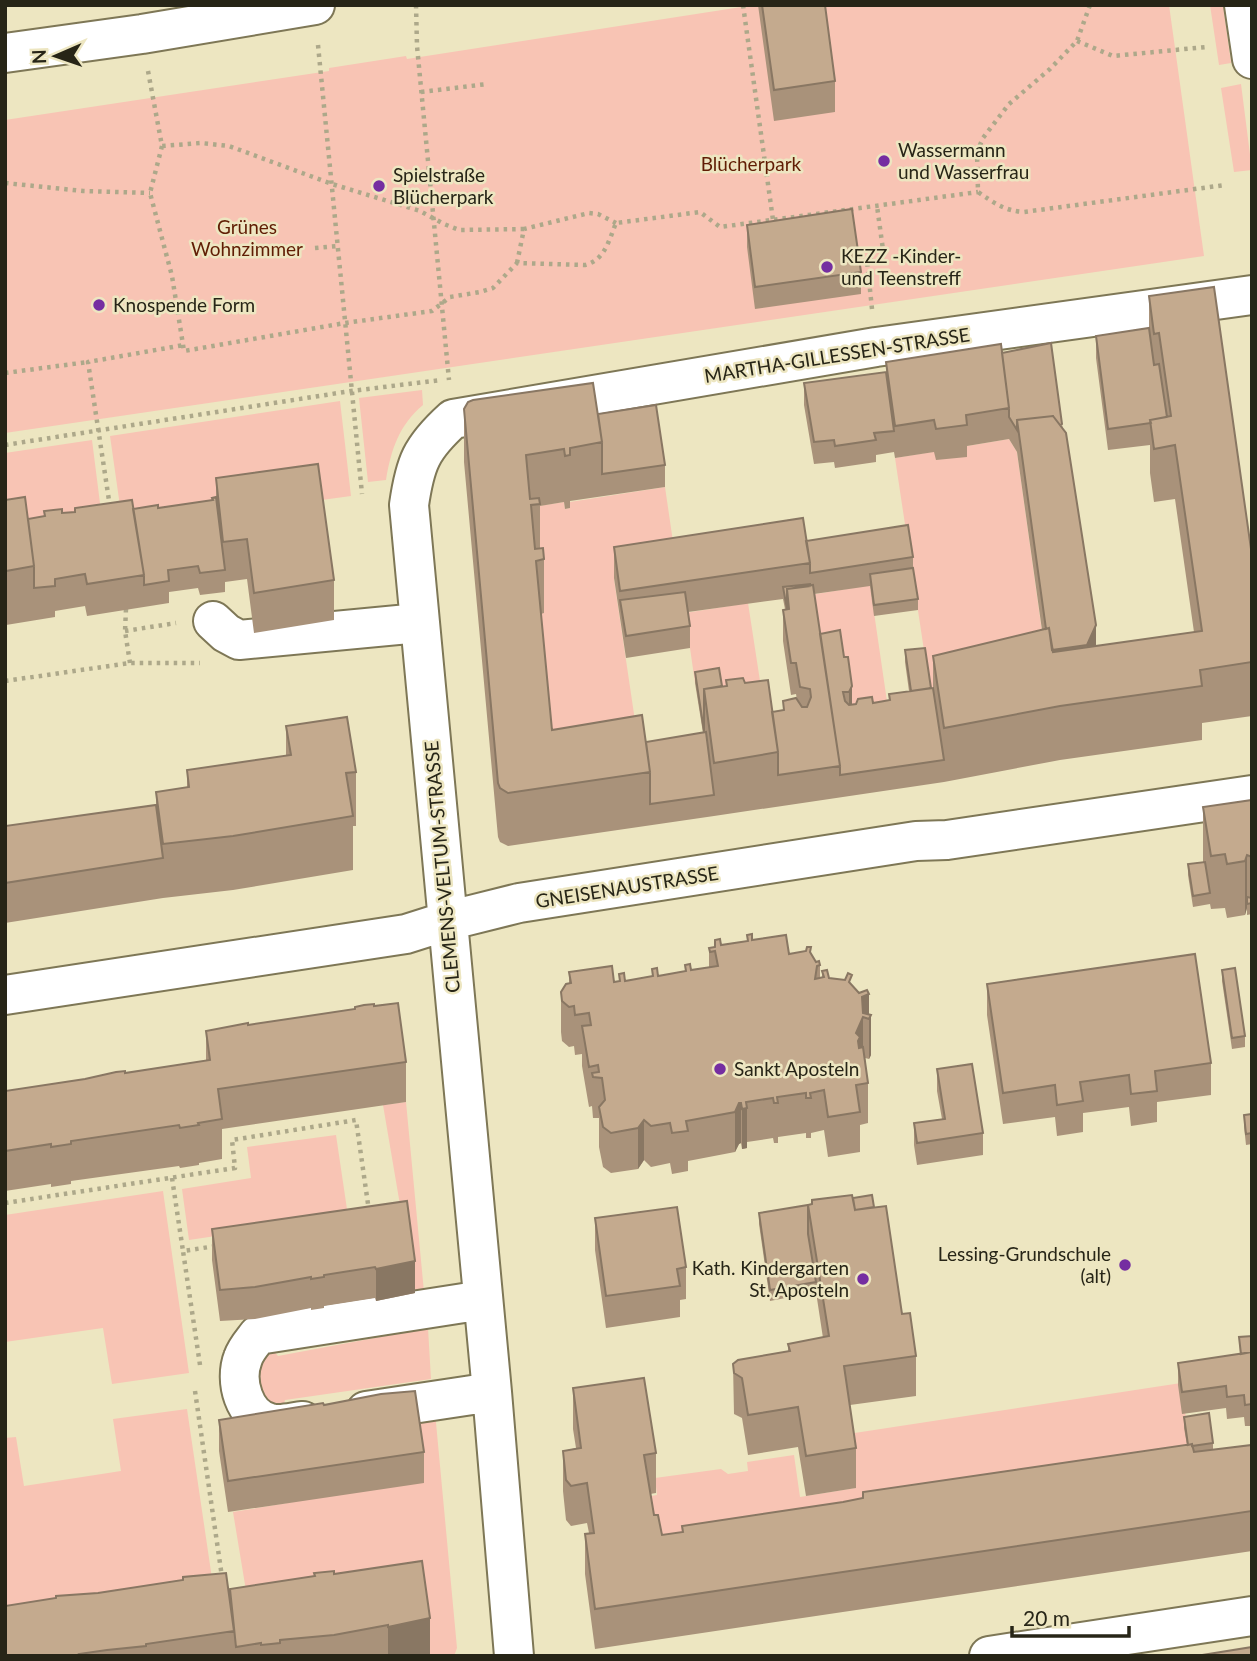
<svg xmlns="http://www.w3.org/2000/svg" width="1257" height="1661" font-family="Lato,sans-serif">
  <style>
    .green { fill: #f8c4b4 }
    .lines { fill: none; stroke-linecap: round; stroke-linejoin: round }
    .minor-casing { stroke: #7e7756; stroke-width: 42 }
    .path { stroke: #ada88a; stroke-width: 4.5; stroke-dasharray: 3.5 5; stroke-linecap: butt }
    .minor { stroke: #fff; stroke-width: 38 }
    .wall { fill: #a9927a }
    .shaded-wall { fill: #897763 }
    .building { fill: #c4aa8e; stroke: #897763; stroke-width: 2 }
    .poi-dot { fill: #752ea1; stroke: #ede6c1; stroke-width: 2.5 }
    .labels { text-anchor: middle; stroke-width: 5; stroke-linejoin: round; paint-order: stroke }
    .poi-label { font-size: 19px; fill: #272517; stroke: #ede6c1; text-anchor: start }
    .park-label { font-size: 19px; fill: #601d04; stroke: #ede6c1 }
    .street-label { font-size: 19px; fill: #272517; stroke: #ede6c1 }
  </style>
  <rect width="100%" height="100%" fill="#ede6c1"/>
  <path class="green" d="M754 5H1169L1204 256 5 433V120L329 71V68L406 56 407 59Z
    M1210 5H1223L1231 63 1219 65Z
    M1241 84 1252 170 1234 172 1221 88Z
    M422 390 423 405C399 425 391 450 386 480L368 482 359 398Z
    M340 401 351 496 123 527 110 436Z
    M1009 439 1017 452 1049 682 933 710 895 458Z
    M92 440 102 519 5 534V453Z
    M665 487 677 569 614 579 642 768 552 783 526 508 564 502 565 509 570 508V502Z
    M870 585 890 722 858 721 819 656 810 595Z
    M748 603 768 733 726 734 719 679 695 683 685 613Z
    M406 1102 424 1292 415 1293 383 1105Z
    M336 1135 348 1216 189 1240 182 1189 251 1178 247 1147Z
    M163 1191 189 1373 112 1384 103 1328 5 1342V1215Z
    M428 1328 431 1379 285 1400 281 1416 272 1412 251 1377 268 1344 278 1356Z
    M1181 1383 1195 1482 661 1568 645 1497 657 1495 655 1478 721 1469 728 1474 748 1471 747 1462 794 1455 800 1497 855 1488 848 1434Z
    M187 1409 214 1592 5 1623V1438L16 1437 24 1486 121 1471 113 1419Z
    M435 1412 457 1648 454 1656H428L254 1639 233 1512 293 1502 414 1417Z"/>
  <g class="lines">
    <defs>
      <path id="minor" d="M1244 5 1252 59
        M5 53 142 34 315 5
        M213 621 226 633 239 640 419 623
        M5 995 406 934 447 921 519 903 916 841 947 840 1252 795
        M366 1411 492 1392
        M303 1421C293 1422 280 1426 270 1423 244 1417 234 1381 243 1358 246 1349 252 1343 258 1335L483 1300
        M514 1656 492 1392 409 505C415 463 421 448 453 419L876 347 1252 295
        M989 1656 1252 1616"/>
    </defs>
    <use href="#minor" class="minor-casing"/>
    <path class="path" d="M416 5 417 46 449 380
      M743 5 773 220
      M1090 5 1077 41 1050 69 1009 104 983 138 977 152 978 192C994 203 1005 211 1024 212L1225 185
      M1077 41 1113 56 1206 47
      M318 45 362 494
      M148 71 162 146 201 143 229 146 332 184 420 211 444 224 459 230 524 229
      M421 92 487 84
      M162 146 150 193 172 276 184 351 345 323 432 311 450 297 480 292 493 288 517 263 585 265C605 260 609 240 616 223L700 212 720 227 978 192
      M5 183 83 191 150 193
      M315 248 337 246
      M517 263 524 229 589 213 598 214 616 223
      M872 309 867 261 884 257 877 206
      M5 373 88 362
      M5 445 351 391 441 380
      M110 507 88 362 184 345
      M126 609 125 631 130 663
      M125 631 176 623
      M5 681 130 663H200
      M172 1178 183 1251
      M5 1203 235 1168 232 1140 356 1120 369 1211
      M200 1365 183 1251 216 1246
      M195 1391 222 1577"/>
    <use href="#minor" class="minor"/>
  </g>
  <path class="wall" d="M758 5H825L835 81V112L774 121Z
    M747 225 861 272V294L755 309 747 247Z
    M1149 296 1252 556V716L1202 723V740L1060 760 944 782 714 816 508 846 500 842 498 837 464 462V409L598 414 665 465V487L570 501V508L565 509 564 502 540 506V549L544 559V613L541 614 552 730 646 742 703 733 695 683V672L722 686H726V680L745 683 772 712 783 711V701L797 700 796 694 791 695 783 641V610L785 609 783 599 688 612 690 626V648L626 658 614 578V547L806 541 913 557V568L918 599V610L874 616 870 586 814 594 820 634 840 630 852 705 873 703 889 700V694L909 691 905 662V650L931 688H933V656L1042 630 1017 452 1009 439 967 446V457L936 460 934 452 895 458 894 452 876 455V462L835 468 834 462 814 464 804 405V383L886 372V362L1002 353 1062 424 1096 646 1194 632 1175 499 1154 502 1150 473V445L1108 450 1096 358V336L1149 328Z
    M216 478 334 580V620L254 633 247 579 225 582V592L200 595 198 588 169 592V603L87 616 85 606 55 611V617L6 625 5 620V500L28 519 44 516V511L62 513 158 508 212 500V498L216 497Z
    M286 726 356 772V826H353V870L233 890 163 898 5 923V826L156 805V792L187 788V770L286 756Z
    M1252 800V914L1247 915V908L1245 915 1227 918 1225 908 1211 909 1210 904 1193 907 1188 875V864L1203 862V807Z
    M747 935 752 940 789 954H811L816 962 820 965V978H822V971L829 978 852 986 869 1014 871 1015V1055L869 1059 865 1058 868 1083V1123L860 1125V1152L828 1157 824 1130 811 1133V1138H806V1133L778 1137V1143H774L773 1138 747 1142V1148L742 1149 741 1143 739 1144 735 1152 688 1161V1171L672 1174 670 1163 651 1167 644 1160 638 1169 611 1173 603 1167 599 1147V1118H593L592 1106 589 1107 582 1066V1054L575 1055 574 1046 569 1047 562 1041 561 1032V992L569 984V972L614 982H619V974L625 981 652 976V969L658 976 685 971V965L691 970 709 967V948L721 945 747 941Z
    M1222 970 1245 1036V1047L1232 1049 1222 981Z
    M987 984 1211 1063V1095L1157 1102V1122L1131 1126 1129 1107 1083 1113V1132L1057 1136 1055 1117 1003 1124 987 1015Z
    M248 1025 406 1062V1102L222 1129V1159L199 1163V1165L180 1168 179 1166 71 1181V1184L51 1187V1184L5 1191V1091L206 1061V1031Z
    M937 1069 983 1133V1155L917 1165 914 1145V1123L942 1119 937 1091Z
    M1252 1114V1144L1246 1145 1244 1126V1115Z
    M853 1198 874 1207 902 1314 916 1356V1396L850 1405 856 1448V1488L806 1496 798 1447 748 1455 742 1418 734 1414 733 1364 788 1351V1344L823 1338 816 1292 770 1301 759 1224V1213Z
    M407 1201 415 1293 376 1301 375 1298 324 1306V1308L311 1310V1308L255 1319 220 1321 212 1260V1229Z
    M595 1218 686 1267V1299L680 1300V1317L606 1328 595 1250Z
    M1252 1336V1426H1245L1244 1417 1227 1419 1226 1408 1182 1414 1178 1385V1363L1240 1354 1239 1337Z
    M573 1388 656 1453V1493L650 1494 654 1515 662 1535 682 1532V1526L843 1502 863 1498V1492L1187 1445 1184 1428V1417L1213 1443V1450L1252 1445V1551L595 1649 585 1574V1534L589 1533 587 1523 571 1526 566 1520 563 1491V1451L576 1448 573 1429Z
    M324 1405 424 1452V1483L228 1512 219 1451V1420Z
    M314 1573 334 1574 430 1656H5L98 1593 183 1580V1577L230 1602V1589L314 1576Z"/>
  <path class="shaded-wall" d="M1096 625V657L1087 676V645Z
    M852 686V708L849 713V692Z
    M1247 855V908L1245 915V861Z
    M869 994V1019L863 1017V1058L860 1063 856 1033 862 997Z
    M871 1015V1055L869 1059V1019Z
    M739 1103H741V1143L739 1144 735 1152V1112Z
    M747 1108V1148L742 1149V1109Z
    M644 1120V1160L638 1169V1128Z
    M415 1261V1293L376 1301V1269Z
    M430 1618V1656H388V1627Z"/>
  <path class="building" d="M762 5H825L835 81 774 90Z
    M852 209 861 272 755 287 747 225Z
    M1214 287 1252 556V662L1200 670 1202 686 1060 706 944 728 933 656 1049 628 1053 652 1202 631 1175 445 1154 449 1150 420 1171 416 1159 333 1154 334 1149 296Z
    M1149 328 1154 365 1159 364 1167 417 1150 420 1151 423 1108 429 1096 336Z
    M1051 343 1062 424 1060 425 1053 416 1017 420V430L1009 417V408L1002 353Z
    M1001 344 1009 408 966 415 967 425 936 429 934 420 895 426 886 362Z
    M886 372 894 431 874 433 876 440 835 446 834 440 814 442 804 383Z
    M593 383 602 442 570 448V455L565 456 564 449 526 455 530 499 539 498 540 504 531 505 535 549 543 548 544 559 536 561 552 730 642 715 650 772 508 793 500 788 498 783 464 409 468 402 473 400Z
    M656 405 665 465 602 474V442L598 414Z
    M1053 416 1066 433 1096 625 1087 645 1052 650 1049 628 1046 629 1017 420Z
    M318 464 334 580 254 593 247 539 223 542 216 478Z
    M25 497 34 566 6 571 5 566V500Z
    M216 497 225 570 200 573 198 566 168 570 169 581 144 585V575L133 509 158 505V508L213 500 212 498Z
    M132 500 144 575 87 584 85 574 55 579V586L34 588V566L28 519 45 516 44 511 62 509V513L75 512V508Z
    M803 518 810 563 620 591 614 547Z
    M908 525 913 557 810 573V563L806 541Z
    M913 568 918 599 874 605 870 574Z
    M810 584V586L787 589V609L783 587Z
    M813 585 840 766 778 775V752L772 712 784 710 783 701 796 698 802 707H807L811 697 810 689 800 687 796 663H791L783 610 789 609 787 589Z
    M685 592 690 626 626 636 620 600Z
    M840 630 844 657H848L852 686 849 692H843L845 701 849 705 856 704 858 699 872 697 873 703 890 700 889 694 933 688 944 760 840 775V766L820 634Z
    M925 648 931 688 911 691 905 650Z
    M719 668 722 686 704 689V731L695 672Z
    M743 678 745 683 768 680 778 752 714 763 704 689 727 686 726 680Z
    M347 717 356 772 346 773 353 816 233 836 163 844 156 792 189 787 187 770 291 755 286 726Z
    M706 732 714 795 650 804V772L646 742Z
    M1252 800V857L1247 855 1245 861 1227 864 1225 854 1211 856 1203 807Z
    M156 805 163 858 5 883V826Z
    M1205 862 1210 893 1193 896 1188 864Z
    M1247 897 1252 898V903L1247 904Z
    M752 934V940L786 935 789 954 806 951 807 947H811L810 952 816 962 819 961 820 965 817 966 815 979 824 977 822 971 827 970 829 978 845 980 848 973 852 975 849 982 859 993 867 990 869 994 862 997 863 1013 871 1015 869 1019 863 1017 856 1033 860 1037 858 1041 859 1048 863 1047 868 1083 856 1085 860 1112 828 1117 824 1090 810 1093 811 1098H806V1093L777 1097 778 1103H774L773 1098 746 1102 747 1108 742 1109 741 1103H739L735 1112 686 1121 688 1131 672 1133 670 1123 651 1126 644 1120 638 1128 611 1133 603 1127 599 1107 605 1100 602 1078 593 1077 592 1073 599 1072 598 1065 589 1067 582 1026 591 1025 589 1013 575 1015 574 1006 569 1007 562 1001 561 992 566 984 571 983 569 972 612 966 614 982 620 981 619 974 624 973 625 981 653 976 652 969 657 968 658 976 686 971 685 965 690 964 691 970 718 966 715 951 710 952 709 948 715 947V940L720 939 721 945 748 941 747 935Z
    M1195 954 1211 1063 1155 1071 1157 1091 1131 1094 1129 1075 1080 1082 1083 1101 1057 1105 1055 1085 1003 1093 987 984Z
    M1235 968 1245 1036 1232 1038 1222 970Z
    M398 1003 406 1062 218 1089 222 1119 198 1123 199 1125 180 1128 179 1125 71 1141V1144L51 1147V1144L5 1151V1091L85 1079 116 1072 125 1071V1073L210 1060 206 1031 248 1023V1025L355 1009V1007L364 1005 374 1004V1006Z
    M972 1064 983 1133 917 1143 914 1123 945 1119 937 1069Z
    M1252 1114V1133L1246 1134 1244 1115Z
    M852 1195 855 1210 886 1206 902 1314 910 1313 916 1356 844 1366 856 1448 806 1456 798 1407 748 1415 742 1378 734 1373 733 1364 738 1360 790 1351 788 1344 829 1336 808 1205 812 1204V1200Z
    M872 1195 874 1207 855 1210 853 1198Z
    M407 1201 415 1261 376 1269 375 1267 324 1275V1277L311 1279V1277L255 1287 220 1290 212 1229Z
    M808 1205V1234L816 1282 770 1290 759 1213Z
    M677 1207 686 1267 677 1269 680 1286 606 1296 595 1218Z
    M1252 1336V1352L1241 1354 1239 1337Z
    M1252 1352V1404L1245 1405 1244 1395 1227 1397 1226 1386 1182 1392 1178 1363Z
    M644 1378 656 1453 644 1455 654 1515H658L662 1535 683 1532 682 1526 843 1502 863 1498V1492L1192 1444 1194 1452 1252 1445V1511L595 1609 585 1534 594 1533 587 1483 571 1486 566 1480 563 1451 581 1448 573 1388Z
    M415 1391 424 1452 228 1481 219 1420 323 1403 324 1405 381 1394Z
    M1209 1413 1213 1443 1192 1446V1444L1188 1445 1184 1417Z
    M422 1561 430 1618 388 1627V1625L334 1635 280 1640V1643L271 1644 261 1645V1643L236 1647 230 1589 315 1576 314 1573 334 1571V1574Z
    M226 1573 234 1631 146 1644V1646L107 1650 79 1654 80 1656H5V1606L56 1598V1596L98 1593 183 1580V1577Z
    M1252 1647V1656H1196Z"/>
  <g class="poi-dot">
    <circle cx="884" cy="161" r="7"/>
    <circle cx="379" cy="186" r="7"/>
    <circle cx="827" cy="267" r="7"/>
    <circle cx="99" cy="305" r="7"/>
    <circle cx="720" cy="1069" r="7"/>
    <circle cx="1125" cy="1265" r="7"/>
    <circle cx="863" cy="1279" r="7"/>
  </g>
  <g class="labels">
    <g class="poi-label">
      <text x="898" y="157">Wassermann<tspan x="898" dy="22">und Wasserfrau</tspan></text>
      <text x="393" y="182">Spielstraße<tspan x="393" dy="22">Blücherpark</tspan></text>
      <text x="841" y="263">KEZZ -Kinder-<tspan x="841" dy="22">und Teenstreff</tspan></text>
      <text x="113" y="312">Knospende Form</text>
      <text x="734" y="1076">Sankt Aposteln</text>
      <text x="1111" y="1261" text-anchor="end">Lessing-Grundschule<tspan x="1111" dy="22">(alt)</tspan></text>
      <text x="849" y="1275" text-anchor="end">Kath. Kindergarten<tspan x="849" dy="22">St. Aposteln</tspan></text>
    </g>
    <g class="park-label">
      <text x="751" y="171">Blücherpark</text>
      <text x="247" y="234">Grünes<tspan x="247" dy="22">Wohnzimmer</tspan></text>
    </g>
    <g class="street-label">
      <text transform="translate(837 355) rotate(-9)" y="7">MARTHA-GILLESSEN-STRASSE</text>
      <text transform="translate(442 867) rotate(-95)" y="7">CLEMENS-VELTUM-STRASSE</text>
      <text transform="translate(627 887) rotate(-9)" y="7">GNEISENAUSTRASSE</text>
    </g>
  </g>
  <rect width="1257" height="1661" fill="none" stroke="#272517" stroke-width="14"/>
  <g transform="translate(56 56) rotate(268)" stroke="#ede6c1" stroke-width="5" paint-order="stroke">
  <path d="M0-5L12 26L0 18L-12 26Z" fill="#272517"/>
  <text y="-10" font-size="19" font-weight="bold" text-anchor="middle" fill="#272517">N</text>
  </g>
  <path d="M1012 1626v10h117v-10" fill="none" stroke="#272517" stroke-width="3.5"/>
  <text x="1023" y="1626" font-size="21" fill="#272517" stroke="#ede6c1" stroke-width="5" paint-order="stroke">20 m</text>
</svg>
